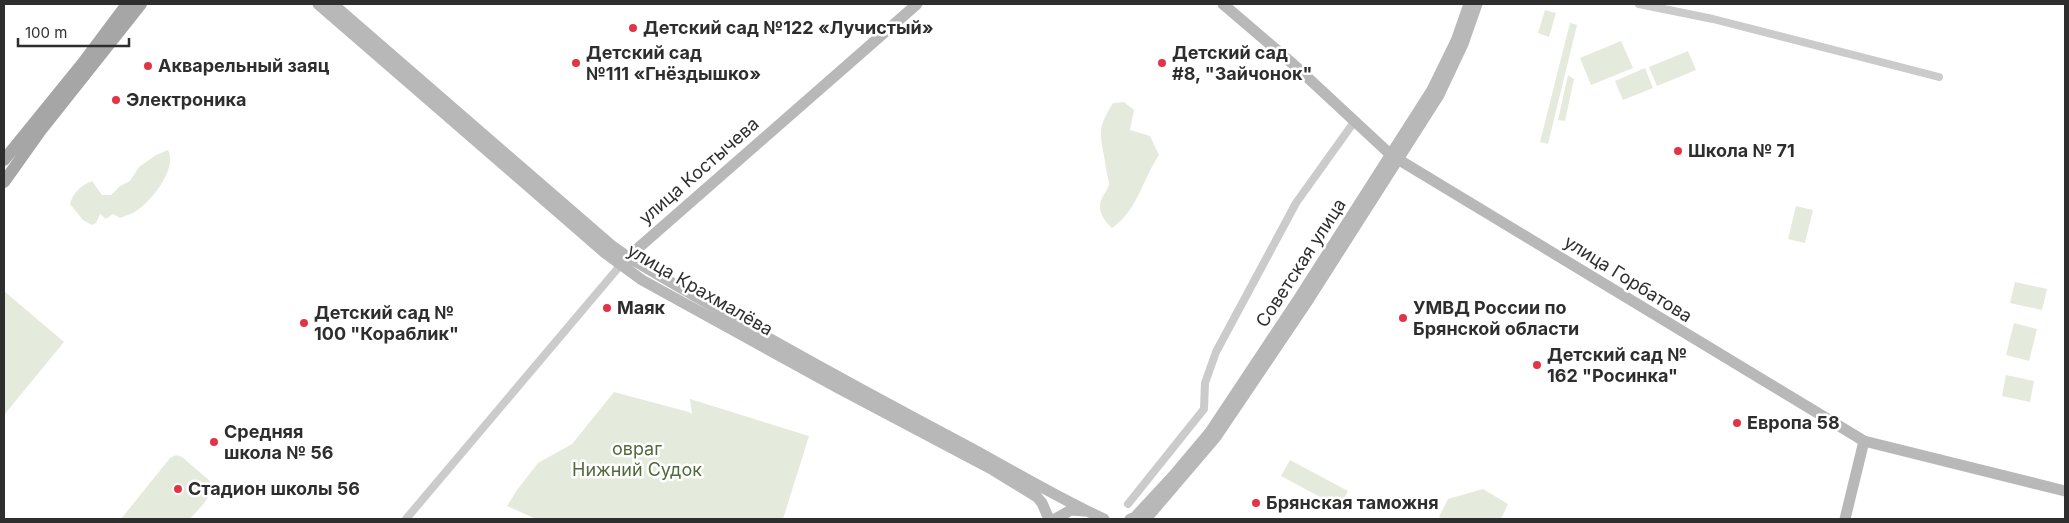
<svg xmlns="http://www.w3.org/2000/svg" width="2069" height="523" font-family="Inter,sans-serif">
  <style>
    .green { fill: #e4ebdc }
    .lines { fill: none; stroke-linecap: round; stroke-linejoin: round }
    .street { stroke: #cbcbcb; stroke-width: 8 }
    .secondary { stroke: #b8b8b8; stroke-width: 11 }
    .primary { stroke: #a6a6a6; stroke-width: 12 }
    .poi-dot { fill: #e13445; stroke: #fff; stroke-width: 2 }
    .labels { text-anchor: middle; stroke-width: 5; stroke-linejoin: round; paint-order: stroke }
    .poi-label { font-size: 18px; font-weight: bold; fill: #2e2e2e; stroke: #fff; text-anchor: start }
    .street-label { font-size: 18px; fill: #2e2e2e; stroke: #fff }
    .park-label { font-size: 18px; fill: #52693c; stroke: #fff }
  </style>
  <rect width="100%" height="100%" fill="#fff"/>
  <path class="green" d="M1545 10 1556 13 1549 37 1538 33Z
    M1570 23 1577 25 1548 144 1540 142Z
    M1621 41 1633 68 1591 85 1580 58Z
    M1688 51 1696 70 1657 86 1649 67Z
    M1645 68 1653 88 1623 100 1615 81Z
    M1568 75 1574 79 1565 121 1558 120Z
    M1124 102 1134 110 1130 130 1150 136 1159 155C1142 180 1138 210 1112 228 1104 221 1096 210 1102 198 1104 193 1108 190 1109 184 1109 180 1107 174 1106 169 1102 136 1094 133 1113 103Z
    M168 150C178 169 151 202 135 212 131 214 125 216 120 218L113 214 106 219 100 214 96 223 92 225 83 220 70 204C73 193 81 185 92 181L102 195H111L120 186 130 181 139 167 156 155Z
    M1796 206 1813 210 1805 243 1788 239Z
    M2015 282 2047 289 2042 310 2010 303Z
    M4 291 64 342 4 415Z
    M2014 323 2037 329 2029 361 2006 355Z
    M2006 375 2034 381 2030 402 2002 396Z
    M614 392 689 412 692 414 690 399 809 436 783 519H536L507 506 517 490 538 463 572 444Z
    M176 455 182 457 210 481C216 495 199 508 190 519H121L170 458Z
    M1290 460 1348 491 1342 502 1335 505 1281 476Z
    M1483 489 1508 504 1501 519H1443L1439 517 1448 499Z"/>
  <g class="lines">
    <path class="street" d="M1639 4 1713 19 1939 77
      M1128 504 1204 409 1205 383 1216 352 1296 203 1354 122
      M406 519 624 261"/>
    <path class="secondary" d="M318 4 605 253 642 280 838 388 993 470 1037 497 1042 503 1049 519
      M333 4 611 245 628 257C741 324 855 387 971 448 1015 472 1058 498 1104 519
      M1223 4 1293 64 1391 155 1864 441 2065 491
      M628 257 917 4
      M1055 519 1071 510 1084 511
      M1130 519 1135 517 1173 476 1210 432 1299 298 1432 90 1456 41 1469 4
      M1146 519 1216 437 1307 302 1439 95 1463 44 1477 4
      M1845 519 1864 441"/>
    <path class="primary" d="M4 160 82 64 127 4
      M4 182 41 130 141 4"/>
  </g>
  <g class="poi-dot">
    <circle cx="633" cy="28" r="5"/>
    <circle cx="576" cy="63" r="5"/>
    <circle cx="1162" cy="63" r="5"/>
    <circle cx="148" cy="66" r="5"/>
    <circle cx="116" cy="100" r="5"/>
    <circle cx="1678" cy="151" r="5"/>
    <circle cx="607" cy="308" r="5"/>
    <circle cx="1403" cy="318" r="5"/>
    <circle cx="304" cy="323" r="5"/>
    <circle cx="1537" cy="365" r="5"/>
    <circle cx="1737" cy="423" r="5"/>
    <circle cx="214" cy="442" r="5"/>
    <circle cx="178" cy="489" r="5"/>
    <circle cx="1256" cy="503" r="5"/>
  </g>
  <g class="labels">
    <g class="poi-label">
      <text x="643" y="34">Детский сад №122 «Лучистый»</text>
      <text x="586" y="59">Детский сад<tspan x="586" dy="21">№111 «Гнёздышко»</tspan></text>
      <text x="1172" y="59">Детский сад<tspan x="1172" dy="21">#8, "Зайчонок"</tspan></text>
      <text x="158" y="72">Акварельный заяц</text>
      <text x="126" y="106">Электроника</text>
      <text x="1688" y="157">Школа № 71</text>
      <text x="617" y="314">Маяк</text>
      <text x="1413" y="314">УМВД России по<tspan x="1413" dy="21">Брянской области</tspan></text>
      <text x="314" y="319">Детский сад №<tspan x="314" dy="21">100 "Кораблик"</tspan></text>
      <text x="1547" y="361">Детский сад №<tspan x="1547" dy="21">162 "Росинка"</tspan></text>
      <text x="1747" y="429">Европа 58</text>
      <text x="224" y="438">Средняя<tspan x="224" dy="21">школа № 56</tspan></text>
      <text x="188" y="495">Стадион школы 56</text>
      <text x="1266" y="509">Брянская таможня</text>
    </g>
    <g class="street-label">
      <text transform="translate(699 171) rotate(-41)" y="6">улица Костычева</text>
      <text transform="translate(1301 263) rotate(-57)" y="6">Советская улица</text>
      <text transform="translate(1628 279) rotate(32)" y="6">улица Горбатова</text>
      <text transform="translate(700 290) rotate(30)" y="6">улица Крахмалёва</text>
    </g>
    <g class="park-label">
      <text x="637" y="455">овраг<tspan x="637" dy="21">Нижний Судок</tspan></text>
    </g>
  </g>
  <rect width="2069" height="523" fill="none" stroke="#2e2e2e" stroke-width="10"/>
  <path d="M18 38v8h111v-8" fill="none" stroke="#2e2e2e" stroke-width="2.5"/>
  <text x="25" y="38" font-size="15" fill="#2e2e2e" stroke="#ffffff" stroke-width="4" paint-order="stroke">100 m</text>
</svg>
